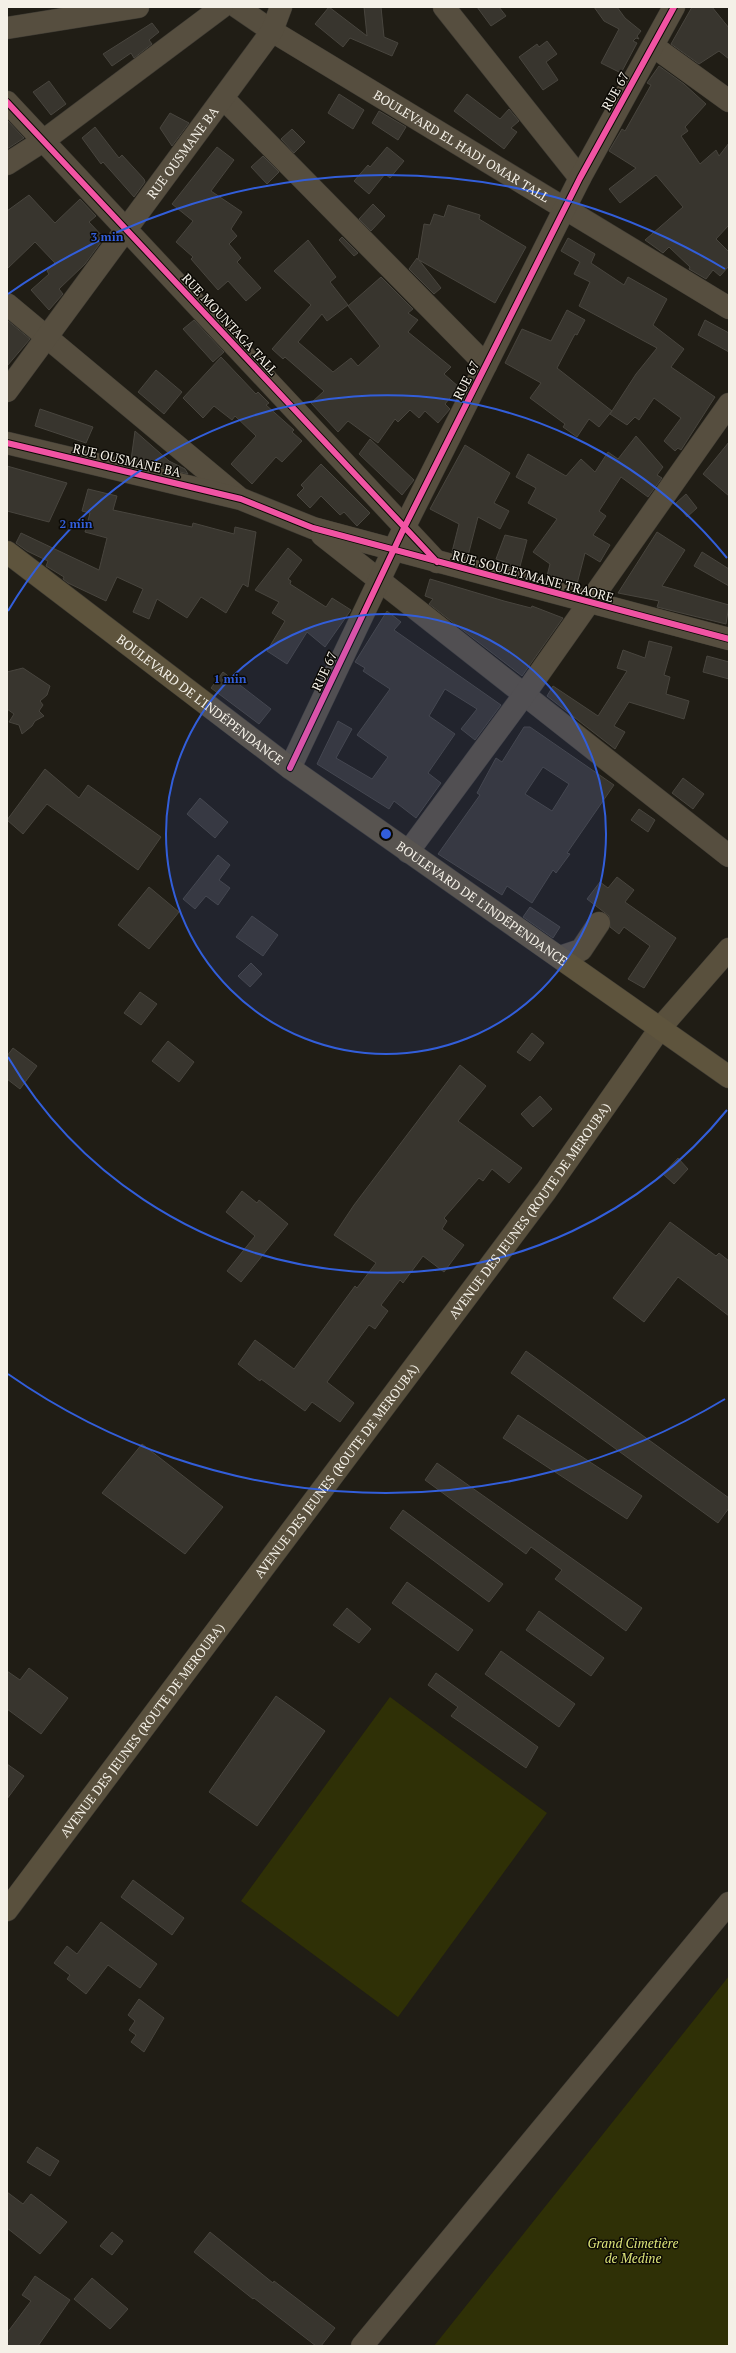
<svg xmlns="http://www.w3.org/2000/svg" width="736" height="2353" font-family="'PT Serif',serif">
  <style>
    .green { fill: #2f3006 }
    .building { fill: #38352e; stroke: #48453e; fill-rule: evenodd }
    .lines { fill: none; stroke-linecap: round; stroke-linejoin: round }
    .minor-casing { stroke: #3d3a33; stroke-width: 23 }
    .major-casing { stroke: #3d3a33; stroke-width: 23 }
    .highway-casing { stroke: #3d3a33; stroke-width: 23 }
    .minor { stroke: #564e3f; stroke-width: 22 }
    .major { stroke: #59503d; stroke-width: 22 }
    .highway { stroke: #5e543d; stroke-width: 22 }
    .cycleway-casing { stroke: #0b0904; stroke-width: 8 }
    .cycleway { stroke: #f153a3; stroke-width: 6 }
    .ring { fill: none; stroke: #325eda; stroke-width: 2 }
    .labels { text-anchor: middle; stroke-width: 3; stroke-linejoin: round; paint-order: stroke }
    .street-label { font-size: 13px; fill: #f4f0e7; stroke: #0b0904 }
    .park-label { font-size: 13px; font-style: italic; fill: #dee57a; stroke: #0b0904 }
    .centre { fill: #325eda; stroke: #0b0904; stroke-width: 2 }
    .ring-label { font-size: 12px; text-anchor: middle; font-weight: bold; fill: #325eda; stroke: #0b0904; stroke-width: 3; stroke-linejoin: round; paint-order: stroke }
  </style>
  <rect width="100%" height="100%" fill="#201d15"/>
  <path class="green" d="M390 1697 547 1813 398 2017 241 1901Z
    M729 1976V2346H434Z"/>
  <path class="building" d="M329 7 367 36 364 7H381L384 37 398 43 392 56 350 38 343 47 315 24Z
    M477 7H499L506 16 491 26Z
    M594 7H617L625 18 641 31 637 36 639 39 636 38 633 41 637 43 621 73 601 63 619 29 604 21Z
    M692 7H712L729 28V59L719 51 699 64 671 44Z
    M152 23 159 32 149 40 152 44 134 58 131 53 112 66 103 54Z
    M547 41 557 54 546 62 558 80 543 90 519 57 537 44 539 47Z
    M659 66 684 84 706 104 685 127 688 131 681 136 700 164 716 150 719 156 729 143V225L716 239 729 252V266L720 276 713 270 706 279 689 269 690 267 669 247 663 253 645 240 683 207 656 175 620 203 609 189 636 168 609 151 622 129 625 131 651 85 647 83Z
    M49 81 66 104 51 115 33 92Z
    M339 94 364 110 353 129 328 113Z
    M467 94 500 119 509 109 519 121 511 128 517 132 504 149 454 111Z
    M379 111 406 127 398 140 372 123Z
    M170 113 189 123 172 146 160 128Z
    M7 120 24 138 7 149Z
    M95 127 119 158 122 155 144 179 145 182 134 197 103 162 101 164 82 138Z
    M292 129 305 142 294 153 281 139Z
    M217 147 234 160 211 191 242 212 231 229 237 236 229 244 241 258 237 262 261 288 246 301 228 281 218 290 191 259 193 257 176 242 193 221 172 204Z
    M387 147 404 161 390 178 385 174 369 194 354 181 368 165 370 167Z
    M263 156 279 172 267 184 251 167Z
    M29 195 55 223 80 199 96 216 89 222 104 238 85 264 59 289 63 294 49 310 31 290 49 274 47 271 55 263 35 242 7 269V211Z
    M373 204 385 216 371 231 359 219Z
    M448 205 480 215 479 219 526 247 495 303 419 260 441 288 434 294 409 269 417 258 418 260 424 224 430 225 434 214 444 217Z
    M342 237 358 253 354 256 339 240Z
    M568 238 595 254 591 263 624 285 628 277 667 299 653 325 684 349 671 367 715 397 681 450 678 448 675 451 664 441 681 418 654 398 639 420 635 417 627 425 610 414 636 374 657 348 579 306 590 282 574 274 580 262 561 251Z
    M308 240 336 277 330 282 348 305 327 321 322 314 298 342 333 372 351 358 358 366 380 346 348 306 381 277 413 309 408 313 418 320 408 332 451 367 444 374 459 387 445 404 450 409 438 423 425 411 419 418 410 410 398 422 395 419 378 443 348 421 338 432 311 403 324 391 285 357 283 359 272 349 311 305 274 271Z
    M567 310 585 320 577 335 575 334 557 368 612 411 599 427 589 419 577 437 563 427 565 424 530 398 541 383 505 363 522 329 551 341Z
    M7 320 30 339 7 366Z
    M194 320 224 352 213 362 183 329Z
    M705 320 729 333V352L698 335Z
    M221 357 256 394 258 392 269 403 266 405 294 430 292 432 302 441 282 462 276 457 252 484 231 464 256 436 235 416 232 420 214 406 203 418 183 398Z
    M156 370 182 392 164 414 138 392Z
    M40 409 93 427 86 443 35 426Z
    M135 431 169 461 185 469 188 474 131 460Z
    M636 436 663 467 657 475 662 478 648 497 621 477 599 511 606 516 593 535 610 545 600 562 585 553 577 584 547 576 550 564 533 552 557 519 528 503 536 488 516 477 528 454 566 476 581 459 595 472 608 452 618 459Z
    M370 439 414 480 402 495 359 454Z
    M729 442V496L703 474Z
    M465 445 510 473 494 503 509 511 500 529 478 517 468 556 452 552 459 524 430 509Z
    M321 464 370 513 357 526 344 512 340 515 321 496 310 508 297 495 304 488 301 485Z
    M7 466 67 483 49 522 7 511Z
    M88 489 117 496 113 510 192 527 193 523 234 534 235 527 256 532 248 587 243 584 226 613 201 597 187 618 157 599 149 619 133 612 143 589 117 577 106 601 68 583 63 579 64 577 46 566 48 561 27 551 16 543 21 533 99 570 107 538 85 532 90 513 82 511Z
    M686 494 697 508 687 517 676 503Z
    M657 532 685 550 662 586 729 605 726 624 657 607 659 601 618 593Z
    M505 535 527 540 519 570 506 567 507 563 496 559Z
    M288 548 302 560 288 579 291 581 290 584 326 607 332 598 351 610 325 647 307 632 287 664 267 651 285 621 272 613 279 602 255 590Z
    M702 552 729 569V586L694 566Z
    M430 579 504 601 531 608 532 606 563 618 522 676 429 604 433 599 425 596Z
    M387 611 401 622 394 630 501 705 475 740 461 729 477 709 445 689 429 716 455 734 428 773 441 783 416 818 394 801 389 809 317 764 338 721 352 729 336 758 372 779 388 757 357 735 390 689 363 671 365 668 355 662Z
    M649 641 672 647 664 675 670 677 666 694 689 701 684 719 629 702 614 726 625 732 615 749 547 696 553 686 598 716 627 671 617 668 623 650 645 658Z
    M707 656 729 662V679L703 672Z
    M23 668 50 686 47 695 40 701 43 705 39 711 44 716 35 721 32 726 22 734 19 725 9 722 14 714 7 709V672Z
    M223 672 271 709 259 724 211 688Z
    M524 727H530L614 785 567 853 570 854 556 873 553 870 532 903 507 886 502 895 438 854 480 795 477 793 496 758 502 762ZM543 767 569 784 552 811 525 794Z
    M45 769 79 798 88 785 161 837 138 870 47 804 23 834 7 820Z
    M683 778 704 794 693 809 672 793Z
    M200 798 228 822 215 838 187 814Z
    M639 809 655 820 648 832 631 820Z
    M218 855 230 865 219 880 230 888 218 905 206 896 195 909 183 899Z
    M617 877 634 890 625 902 676 938 644 988 628 979 650 946 624 927 619 934 610 927 609 916 587 899 600 882 608 888Z
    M149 887 179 912 149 949 118 925Z
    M530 907 560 927 553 938 523 917Z
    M252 916 278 935 263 956 236 937Z
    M251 963 262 974 250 987 238 976Z
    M140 992 157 1004 141 1025 124 1013Z
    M532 1033 544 1043 530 1061 517 1052Z
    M168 1041 194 1062 179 1082 152 1061Z
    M13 1048 37 1066 20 1089 7 1079V1056Z
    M460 1065 486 1086 458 1121 522 1168 509 1183 492 1169 483 1181 479 1178 444 1218 447 1221 442 1229 464 1245 444 1272 423 1256 403 1283 400 1280 381 1305 388 1311 375 1329 369 1325 327 1382 354 1403 340 1422 312 1402 305 1411 261 1379 260 1381 238 1364 255 1340 294 1369 355 1286 357 1288 376 1263 334 1235 354 1205Z
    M540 1096 552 1109 533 1127 521 1114Z
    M678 1158 688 1169 674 1184 663 1174Z
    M242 1191 257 1203 259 1200 288 1224 241 1282 227 1271 255 1236 226 1212Z
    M670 1222 716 1256 719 1253 729 1261V1316L678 1277 644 1322 613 1298Z
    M526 1351 729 1498V1508L718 1523 511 1373Z
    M518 1415 642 1496 627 1519 503 1438Z
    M142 1444 223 1507 185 1554 102 1493Z
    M437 1463 642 1608 626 1631 555 1579 562 1570 531 1547 526 1554 425 1480Z
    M403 1510 503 1584 489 1602 390 1528Z
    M407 1582 473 1630 458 1651 392 1603Z
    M347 1608 371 1629 359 1643 333 1625Z
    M539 1611 604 1658 591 1676 526 1630Z
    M501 1651 575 1704 559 1727 485 1674Z
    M29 1668 68 1698 41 1734 7 1709V1671L20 1680Z
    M436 1673 538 1747 526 1768 451 1716 458 1707 428 1685Z
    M276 1696 325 1731 257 1826 209 1792Z
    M7 1764 24 1776 7 1799Z
    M133 1880 184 1918 172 1935 121 1897Z
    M101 1922 157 1964 140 1988 108 1965 86 1994 67 1979 70 1975 54 1963 67 1946 77 1954Z
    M139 1999 164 2018 144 2052 131 2042 136 2035 129 2030 135 2021 128 2015Z
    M37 2147 59 2161 50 2176 27 2162Z
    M7 2192 23 2204 31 2194 67 2222 40 2254 7 2228Z
    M112 2232 123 2241 112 2255 100 2246Z
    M210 2232 273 2283 274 2281 335 2328 321 2346H316L254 2298 253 2299 194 2252Z
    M35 2276 70 2300 38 2346H7V2333L31 2301 22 2295Z
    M92 2278 128 2309 110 2329 74 2299Z"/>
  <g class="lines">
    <defs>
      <g id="minor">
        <path id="s1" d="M237 7 272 31 729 308"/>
        <path d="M444 7 580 178"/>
        <path d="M7 28 138 7"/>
        <path d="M653 46 729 101"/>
        <path d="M223 98 486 365"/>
        <path d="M7 102 437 562"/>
        <path d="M7 164 43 141 222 7"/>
        <path d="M7 304 237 496"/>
        <path id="s2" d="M7 391 272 31 281 7"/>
        <path d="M7 443 241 499 313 528 729 639"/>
        <path d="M322 535 729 856"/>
        <path d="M290 768 405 526 580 178 674 7"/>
        <path d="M408 852 524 695 729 404"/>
        <path d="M560 957 581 950 599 923"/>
        <path d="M362 2346 729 1903"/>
      </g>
      <g id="major">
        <path id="s3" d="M7 1910 546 1191 661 1027 729 949"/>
      </g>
      <g id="highway">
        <path id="s4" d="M7 552 290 768 729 1077"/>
      </g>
    </defs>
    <use href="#minor" class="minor-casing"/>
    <use href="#major" class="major-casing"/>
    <use href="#highway" class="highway-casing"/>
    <use href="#minor" class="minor"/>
    <use href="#major" class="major"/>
    <use href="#highway" class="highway"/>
    <defs>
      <path id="cycleway" d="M7 102 437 562
        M7 443 241 499 313 528 729 639
        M290 768 405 526 580 178 674 7"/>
    </defs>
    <use href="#cycleway" class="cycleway-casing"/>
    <use href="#cycleway" class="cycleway"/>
  </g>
  <circle cx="386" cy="834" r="220" fill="#325eda" fill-opacity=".12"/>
  <g class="ring">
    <circle cx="386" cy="834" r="220"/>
    <path d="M727 1110A439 439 0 0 1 8 1057M8 611A439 439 0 0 1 727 558"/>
    <path d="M725 1399A659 659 0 0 1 8 1374M8 294A659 659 0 0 1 725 269"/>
  </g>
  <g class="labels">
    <g class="street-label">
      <text transform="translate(615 91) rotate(-61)" y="5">RUE 67</text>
      <text dy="5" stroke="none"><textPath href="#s1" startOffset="264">BOULEVARD EL HADJ OMAR TALL</textPath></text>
      <text dy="5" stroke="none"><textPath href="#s2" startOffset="296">RUE OUSMANE BA</textPath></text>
      <text transform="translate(230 324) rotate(47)" y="5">RUE MOUNTAGA TALL</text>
      <text transform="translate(466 380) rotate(-63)" y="5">RUE 67</text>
      <text transform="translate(127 460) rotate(13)" y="5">RUE OUSMANE BA</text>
      <text transform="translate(533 576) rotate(15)" y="5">RUE SOULEYMANE TRAORE</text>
      <text transform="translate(324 671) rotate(-65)" y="5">RUE 67</text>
      <text dy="5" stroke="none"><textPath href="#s4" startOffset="243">BOULEVARD DE L'INDÉPENDANCE</textPath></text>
      <text dy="5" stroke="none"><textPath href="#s4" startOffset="591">BOULEVARD DE L'INDÉPENDANCE</textPath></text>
      <text dy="5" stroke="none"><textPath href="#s3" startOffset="873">AVENUE DES JEUNES (ROUTE DE MEROUBA)</textPath></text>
      <text dy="5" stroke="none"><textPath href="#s3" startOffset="549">AVENUE DES JEUNES (ROUTE DE MEROUBA)</textPath></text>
      <text dy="5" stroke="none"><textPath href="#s3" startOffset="225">AVENUE DES JEUNES (ROUTE DE MEROUBA)</textPath></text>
    </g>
    <g class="park-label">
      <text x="633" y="2248">Grand Cimetière<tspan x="633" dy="15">de Medine</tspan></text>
    </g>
  </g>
  <circle cx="386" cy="834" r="6" class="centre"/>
  <g class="ring-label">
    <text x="107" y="241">3 min</text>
    <text x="76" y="528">2 min</text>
    <text x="230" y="683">1 min</text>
  </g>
  <rect width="736" height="2353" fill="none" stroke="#f4f0e7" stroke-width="16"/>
</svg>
